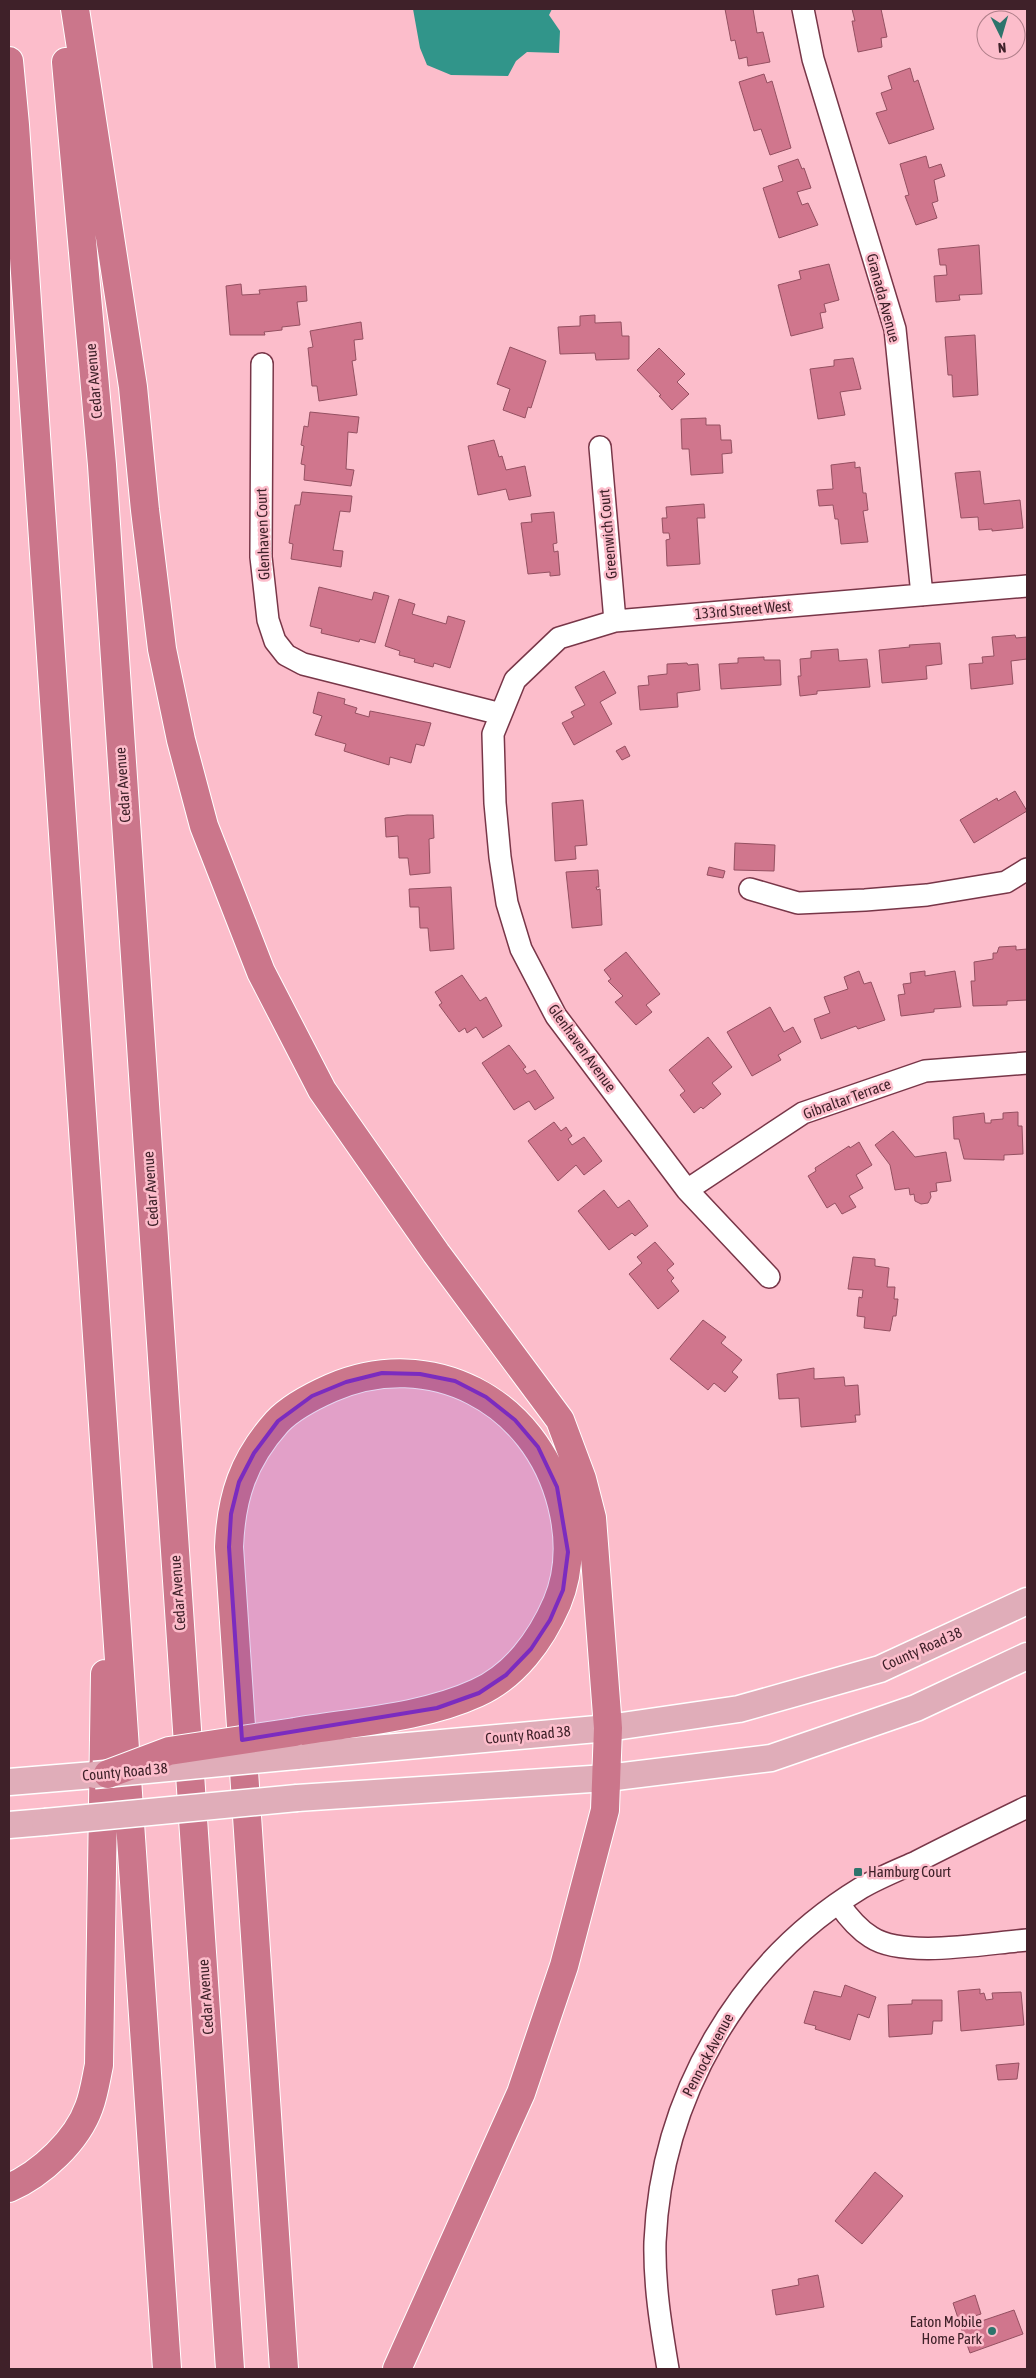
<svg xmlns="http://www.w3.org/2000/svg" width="1036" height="2378" font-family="'Asap Condensed',sans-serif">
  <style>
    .water { fill: #31958a }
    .building { fill: #d0768d; stroke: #945061 }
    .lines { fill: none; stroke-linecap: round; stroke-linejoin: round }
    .minor-casing { stroke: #783648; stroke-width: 24 }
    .major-casing { stroke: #fff; stroke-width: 29 }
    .highway-casing { stroke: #fff; stroke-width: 30 }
    .minor { stroke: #fff; stroke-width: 21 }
    .major { stroke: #e0adb9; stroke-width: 26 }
    .highway { stroke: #cb768b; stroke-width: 28 }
    .major-bridge-casing { stroke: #fff; stroke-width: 29; stroke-linecap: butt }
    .highway-bridge-casing { stroke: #fff; stroke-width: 30; stroke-linecap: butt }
    .major-bridge { stroke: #e0adb9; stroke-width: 26 }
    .highway-bridge { stroke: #cb768b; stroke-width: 28 }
    .marked { fill: #7b2cbf; fill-opacity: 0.2; stroke: #7b2cbf; stroke-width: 4; stroke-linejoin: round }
    .poi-dot { fill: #2d746c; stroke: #fcbdcb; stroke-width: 2 }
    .labels { text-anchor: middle; stroke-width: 5; stroke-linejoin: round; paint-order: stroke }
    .street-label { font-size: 15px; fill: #3f2129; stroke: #fcbdcb }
    .poi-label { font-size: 15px; fill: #3f2129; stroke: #fcbdcb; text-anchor: start }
  </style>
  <rect width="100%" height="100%" fill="#fcbdcb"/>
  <path class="water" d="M413 9H552L549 15 560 31 559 53 527 52 516 61 508 76 451 75 427 65 420 48Z"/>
  <path class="building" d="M725 9H753L757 33 763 32 770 62 748 66 747 57 739 59 735 40 731 41Z
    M852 9H881L887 37 881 38 882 47 858 52 852 21H855Z
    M910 68 914 82 918 80 934 129 889 144 876 113 887 110 881 93 892 89 888 76Z
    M764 74 767 83 772 81 791 148 770 155 761 129 754 131 739 82Z
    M926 156 929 168 941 164 945 176 934 180 938 201 932 203 937 218 916 225 905 196 909 195 900 164Z
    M798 159 802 169 804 168 811 188 797 192 802 205 808 203 818 225 779 238 763 188 783 181 778 166Z
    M979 245 982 294 959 295 960 300 936 302 934 276 947 275 946 265H940L938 249Z
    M829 264 839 300 824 304 826 312 820 313 823 328 791 336 778 285 801 279 799 271Z
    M241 284 242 295 260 294 259 290 306 286 307 301 297 302 300 325 282 327V330L264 332 265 335H230L226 286Z
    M595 315V323L621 322 622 336H629V359L596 360 595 353 560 354 558 327 580 326V316Z
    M361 322 363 339 354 340 356 360 352 361 357 395 319 401 317 386H312L308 348 313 347 310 331Z
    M975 335 978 395 953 397 952 375H948L945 337Z
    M510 347 546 361 531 408 528 407 525 418 503 410 510 389 497 384Z
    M659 348 685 374 677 382 689 394 672 410 659 396 661 395 637 370Z
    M853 358 861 389 840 392 845 415 818 419 810 369 834 366V360Z
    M310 412 359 417 357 433 348 432 346 469 354 470 351 486 304 480 305 465 301 464 304 446 301 445 304 426 308 427Z
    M706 418V425H720L721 440H731L732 453 722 454 723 473 691 475 689 449H682L681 419Z
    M494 440 499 457 502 456 506 470 525 466 531 496 509 500 506 489 478 495 468 446Z
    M855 462V468L860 467 863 493H866L868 510 863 511 868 542 841 544 838 519H835L833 505 819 506 817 490 833 489 831 465Z
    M980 471 984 504 1020 500 1023 528 992 531V529L979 530 978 517 961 518 955 473Z
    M302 492 352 496 350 512 340 511 333 550 343 551 341 567 291 559 293 544 289 543 295 505H300Z
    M704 504 705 518H697L700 564 667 566 666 540 670 539 669 533H663L662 518H667L666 507Z
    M554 512 557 543 553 544 554 552 558 551 560 575 550 576V572L528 574 521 523 532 522 531 514Z
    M319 587 372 600 374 592 389 596 375 643 360 639 359 642 321 633 322 629 310 626Z
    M399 599 415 604 412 614 446 624 448 616 465 621 450 668 434 663 433 667 414 662 415 659 399 655 400 651 385 646Z
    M1015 635 1016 638 1027 637V659L1011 661 1013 684 971 689 969 664 983 663 982 657 994 656 992 637Z
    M940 643 942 664 926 666 927 679 882 683 879 650 910 647 909 645Z
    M838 649 839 661 867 659 870 687 817 691V694L800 696 798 676H801L800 659 811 658V651Z
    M764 657V660H780L781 685 721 689 719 664 738 663V658Z
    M687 663 688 665 698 664 700 690 677 693 678 707 640 710 638 686 649 685 648 676 667 674V664Z
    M604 671 616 693 600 702 612 724 574 745 562 723 574 717 571 712 585 705 575 687Z
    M318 692 345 699 344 704 357 708 355 713 369 717 370 711 431 723 424 746 416 744 411 763 390 757 389 765 344 751 346 744 315 735 322 716 313 713Z
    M625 746 630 756 622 760 616 751Z
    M1015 791 1027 811 974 843 960 820 997 798 998 801Z
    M583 800 587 845 575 846 576 859 555 861 552 803Z
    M407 815H433L434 838 429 839 430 873 410 875 408 858H399L398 836 386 837 385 818Z
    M735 843 775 845 774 871 734 870Z
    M709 867 725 871 723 878 707 875Z
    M598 870 599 887H596L597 890 600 889 602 925 572 928 566 872Z
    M451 887 454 949 430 951 428 928H420L419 907H410L409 889Z
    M1016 946V950L1027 949V1000L1007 1001V1005L973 1006 971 981H975L974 962 993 959V953H997L999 947Z
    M626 952 660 994 646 1005 652 1012 636 1025 615 1002 623 996 608 981 611 979 604 970Z
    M859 971 864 984 871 982 885 1020 858 1029 856 1026 821 1039 814 1019 830 1013 824 997 848 989 844 977Z
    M925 971V976L955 971 961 1007 934 1009V1012L901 1016 898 995 905 994 903 984 911 983 910 973Z
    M462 975 480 1001 486 997 502 1026 483 1038 476 1027 467 1033 465 1028 459 1032 439 1005 442 1003 435 992Z
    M770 1007 784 1032 793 1027 801 1042 778 1055 781 1060 752 1076 727 1032Z
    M708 1037 732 1067 712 1083 721 1094 703 1109 701 1107 694 1113 680 1095 685 1091 669 1070Z
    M509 1045 526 1067 523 1069 527 1074 535 1070 554 1098 535 1110 529 1101 514 1110 482 1063Z
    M1018 1112V1126H1022L1023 1154 1004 1155V1160L964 1159 959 1139H954L953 1117 984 1113 985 1123H991V1120L1003 1119V1113Z
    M554 1122 561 1131 566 1127 572 1136 568 1139 572 1145 584 1137 602 1161 584 1175 576 1165 558 1181 528 1141Z
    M893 1131 915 1157 946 1152 951 1181 936 1183 937 1191 930 1192 931 1197 928 1203 921 1204 915 1201 914 1194 910 1195 909 1188 895 1190 890 1165 875 1145Z
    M859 1142 872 1165 856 1175 863 1188 849 1196 856 1207 842 1214 835 1203 827 1208 808 1176 816 1171 815 1168 849 1146 850 1148Z
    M604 1190 618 1208 629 1200 648 1226 635 1236 632 1233 609 1250 578 1211Z
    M655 1242 674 1264 667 1270 674 1278 671 1281 679 1291 658 1309 629 1274 642 1263 637 1257Z
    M853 1257 875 1259V1266L889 1268 887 1287H895L894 1299H898L896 1316H893L890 1331 864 1328 865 1317 857 1316 859 1297 862 1298 863 1290 848 1289Z
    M703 1320 726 1337 721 1343 742 1360 732 1372 738 1377 725 1392 714 1383 708 1390 670 1359Z
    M814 1368V1379L844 1377 845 1386 858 1385 860 1415H855L856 1422 801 1427 799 1398 779 1399 777 1374Z
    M845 1985 876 1997 869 2018 858 2014 850 2040 815 2029 816 2026 804 2023 814 1991 841 1997Z
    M980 1989V1994L984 1993 986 2000 993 1999 992 1993 1021 1992 1024 2025 961 2031 958 1991Z
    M912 2000H942V2021H933L932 2034 889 2037 888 2005 912 2004Z
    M1019 2063 1017 2079 998 2080 996 2065Z
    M875 2172 903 2196 862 2244 835 2221Z
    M818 2275 824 2307 776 2315 772 2290 799 2285 798 2279Z
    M975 2295 981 2314 959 2321 953 2303Z
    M1014 2310 1023 2334 970 2353 961 2328Z"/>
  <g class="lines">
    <defs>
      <path id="minor" d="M803 9 813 59 895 329 922 595
        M262 364 261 557 268 620 275 641 286 655 303 664 501 714
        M600 447 615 621
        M750 889 798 903 865 900 927 895 1006 882 1027 869
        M687 1190 803 1113 925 1071 1027 1063
        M769 1277 687 1190 556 1016 521 949 507 903 500 857 495 803 493 734 515 680 559 638 615 621 1027 586
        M839 1904C848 1917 858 1929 871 1937 904 1959 987 1943 1027 1940
        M668 2369C661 2327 654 2285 655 2242 661 2098 738 1963 861 1888 878 1878 898 1870 916 1862 953 1843 990 1825 1027 1807"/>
      <path id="major" d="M296 1756 608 1728 739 1709 880 1669 1027 1601
        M9 1782 94 1775
        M297 1798 607 1778 771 1758 916 1708 1027 1656
        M9 1825 45 1822"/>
      <path id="highway" d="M75 9 133 387 145 510 162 649 181 740 204 826 261 972 322 1090 436 1253 560 1420 582 1479 592 1518 608 1728 605 1810 564 1966 521 2093 397 2369
        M9 61 15 125 167 2369
        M66 62 102 465 230 2369
        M9 2188C41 2174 77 2141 89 2107 94 2094 96 2079 99 2065L105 1674
        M284 2369 229 1547C231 1497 243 1460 277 1422 291 1407 313 1396 331 1388 430 1345 536 1400 562 1505 570 1537 570 1572 557 1603 541 1640 515 1676 477 1693 423 1718 354 1722 295 1732"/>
    </defs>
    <use href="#minor" class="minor-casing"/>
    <use href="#major" class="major-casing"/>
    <use href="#highway" class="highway-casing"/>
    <use href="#minor" class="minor"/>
    <use href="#major" class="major"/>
    <use href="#highway" class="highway"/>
    <defs>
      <path id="major-bridge" d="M94 1775 296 1756
        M45 1822 297 1798"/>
      <path id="highway-bridge" d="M108 1774 169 1751 295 1732"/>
    </defs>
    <use href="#major-bridge" class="major-bridge-casing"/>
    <use href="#highway-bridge" class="highway-bridge-casing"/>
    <use href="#major-bridge" class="major-bridge"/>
    <use href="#highway-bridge" class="highway-bridge"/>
  </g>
  <path class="marked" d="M382 1373 420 1374 455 1381 486 1397 515 1420 538 1447 557 1487 568 1552 563 1590 550 1620 531 1649 506 1675 479 1693 437 1708 242 1740 229 1547 231 1514 239 1482 254 1453 278 1421 312 1396 346 1382Z"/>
  <g class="poi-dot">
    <rect x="853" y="1867" width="10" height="10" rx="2.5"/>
    <circle cx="992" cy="2331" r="5"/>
  </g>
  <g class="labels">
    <g class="street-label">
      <text transform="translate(883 298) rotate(75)" y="5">Granada Avenue</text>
      <text transform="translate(94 381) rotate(-95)" y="5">Cedar Avenue</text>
      <text transform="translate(263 534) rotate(-92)" y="5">Glenhaven Court</text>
      <text transform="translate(608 534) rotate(-95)" y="5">Greenwich Court</text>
      <text transform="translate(743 610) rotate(-5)" y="5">133rd Street West</text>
      <text transform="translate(123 785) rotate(-94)" y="5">Cedar Avenue</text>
      <text transform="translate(582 1048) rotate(54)" y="5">Glenhaven Avenue</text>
      <text transform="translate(847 1099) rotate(-20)" y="5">Gibraltar Terrace</text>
      <text transform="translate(151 1189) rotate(-94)" y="5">Cedar Avenue</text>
      <text transform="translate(178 1593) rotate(-94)" y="5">Cedar Avenue</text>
      <text transform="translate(922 1649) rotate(-24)" y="5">County Road 38</text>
      <text transform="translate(528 1735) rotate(-5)" y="5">County Road 38</text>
      <text transform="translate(125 1772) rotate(-5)" y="5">County Road 38</text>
      <text transform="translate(206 1997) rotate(-94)" y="5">Cedar Avenue</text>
      <text transform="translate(708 2055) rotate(-62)" y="5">Pennock Avenue</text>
    </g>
    <g class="poi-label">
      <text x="868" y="1877">Hamburg Court</text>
      <text x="982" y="2327" text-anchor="end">Eaton Mobile<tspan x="982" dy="17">Home Park</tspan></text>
    </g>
  </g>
  <rect width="1036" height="2378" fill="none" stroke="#3f2129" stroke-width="20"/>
  <g transform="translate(1001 35) rotate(175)"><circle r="24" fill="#fcbdcb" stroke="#b07f8a"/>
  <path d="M0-4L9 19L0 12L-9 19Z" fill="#2d746c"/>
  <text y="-8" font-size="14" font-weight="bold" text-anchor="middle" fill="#3f2129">N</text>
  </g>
</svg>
